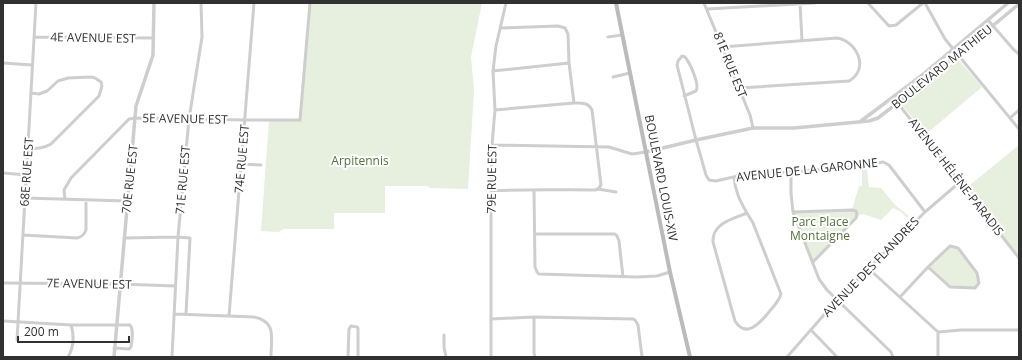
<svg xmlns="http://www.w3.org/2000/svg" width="1022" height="360" font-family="'Open Sans',sans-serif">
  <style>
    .green { fill: #e7efdf }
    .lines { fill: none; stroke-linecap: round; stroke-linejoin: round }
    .minor { stroke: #cecece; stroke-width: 3 }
    .tertiary { stroke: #cecece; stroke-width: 3.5 }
    .secondary { stroke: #bbb; stroke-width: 4 }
    .labels { text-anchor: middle; stroke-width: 4; stroke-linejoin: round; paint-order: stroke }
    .street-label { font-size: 12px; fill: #313131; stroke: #fff }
    .park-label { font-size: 12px; fill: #51713b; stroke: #fff }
  </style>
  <rect width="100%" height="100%" fill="#fff"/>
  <path class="green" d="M310 3H482L471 57 474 90 468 189 430 188 427 186H385V213H334V229H283L279 232 261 231 269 120H300Z
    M958 59 982 87 926 134 902 105Z
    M1019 145V258L965 189Z
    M867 169 869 187 881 188 895 205 909 216 907 218 901 212 893 208 881 220 863 214 858 215 813 262 793 212 852 210 859 186H862V170Z
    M948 247H955L979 276 977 287 952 288 928 267Z"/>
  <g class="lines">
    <path class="minor" d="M704 3 750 115 753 128
      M800 3 802 41
      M868 3 889 26 896 25 923 3
      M925 3 945 39 1019 129
      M707 9 815 3
      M988 20 1014 50 1019 54
      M500 28 558 26 565 28 568 34 569 63 574 103
      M34 37 153 38
      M608 37 622 35
      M722 47 837 38C857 41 870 69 849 81L739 88
      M3 63 32 65
      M493 71 569 63
      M613 77 630 73
      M684 96 696 91C700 85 690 63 685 57L682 56 678 61 677 65 696 140 706 175 709 180 716 181 742 175 791 172 863 166 883 162 889 165 925 212
      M893 97 1019 258
      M1010 118 1019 110
      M492 145 609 147 632 154 646 152
      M28 149C37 149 44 148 51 144L99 96 102 86 101 82 95 78 91 77 68 78 58 81 47 91 39 94 31 93
      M241 164 261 165
      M791 172V193L793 212 819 279 827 290 891 352 893 357
      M3 173 27 175
      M734 177C735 191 740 201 747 213 733 219 712 223 713 242L735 321C746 339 760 323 769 312 774 306 779 301 781 294L753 223 747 213
      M598 189 616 192
      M491 191C526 189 560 190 595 190L598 189 601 185 592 110C588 102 581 103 574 103L495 110
      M534 191 535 267 537 272 539 274 637 277 657 276 670 272
      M25 198 127 201
      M65 199 64 190 71 178 129 119 136 118 245 120H300L310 3
      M793 212 852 210 856 211 857 215 856 218 813 262
      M535 234H615L617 236 619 241 623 277
      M23 235 77 238C82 237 84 235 86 230V200
      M124 238 178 237 190 238 186 314
      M869 269 938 332V357
      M3 283 120 284 175 286
      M900 297 928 267 950 246 958 248 977 273 979 283 975 288 950 287 928 267
      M175 314 254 317C277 322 271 337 271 357
      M229 316 254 3
      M534 317V353L535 357
      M491 319 534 317 633 319 635 320 638 325 642 357
      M3 321 71 325H130C134 330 132 340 131 347L129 349 114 348
      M811 330 837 357
      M938 332 961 330H1019
      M444 335V347L446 357
      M17 340 36 3
      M68 357C74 347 74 335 71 325
      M172 357 178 237 189 119 202 37 201 3
      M348 357 349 329 351 326 357 327 358 328V357
      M491 357V193L492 145 495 110 493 71 496 46 506 3
      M787 357 837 300 925 212 960 182"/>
    <path class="tertiary" d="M861 121 921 76 1008 3
      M646 152 696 140 753 128H794L869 121 878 118 926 81 1019 4
      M114 357 136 106 153 55 154 3"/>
    <path class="secondary" d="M616 3 670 272 690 357"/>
  </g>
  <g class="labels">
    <g class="street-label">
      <text transform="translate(93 38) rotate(1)" y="4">4E AVENUE EST</text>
      <text transform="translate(730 65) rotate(68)" y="4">81E RUE EST</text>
      <text transform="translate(942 67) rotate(-39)" y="4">BOULEVARD MATHIEU</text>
      <text transform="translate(185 119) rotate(1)" y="4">5E AVENUE EST</text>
      <text transform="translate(242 159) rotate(-85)" y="4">74E RUE EST</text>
      <text transform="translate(807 170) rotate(-6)" y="4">AVENUE DE LA GARONNE</text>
      <text transform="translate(27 172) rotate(-86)" y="4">68E RUE EST</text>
      <text transform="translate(956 177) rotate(52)" y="4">AVENUE HÉLÈNE-PARADIS</text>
      <text transform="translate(661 178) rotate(79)" y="4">BOULEVARD LOUIS-XIV</text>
      <text transform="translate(130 179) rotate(-84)" y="4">70E RUE EST</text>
      <text transform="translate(492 179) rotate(-89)" y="4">79E RUE EST</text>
      <text transform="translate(183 180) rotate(-85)" y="4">71E RUE EST</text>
      <text transform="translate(871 267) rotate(-46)" y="4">AVENUE DES FLANDRES</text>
      <text transform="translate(89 284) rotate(1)" y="4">7E AVENUE EST</text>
    </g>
    <g class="park-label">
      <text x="360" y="165">Arpitennis</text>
      <text x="820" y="226">Parc Place<tspan x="820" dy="14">Montaigne</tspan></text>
    </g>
  </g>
  <rect width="1022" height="360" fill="none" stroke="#313131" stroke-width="8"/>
  <path d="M18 336v6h111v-6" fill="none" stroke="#313131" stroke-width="2"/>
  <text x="24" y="336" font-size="12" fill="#313131" stroke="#ffffff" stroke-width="3" paint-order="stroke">200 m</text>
</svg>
